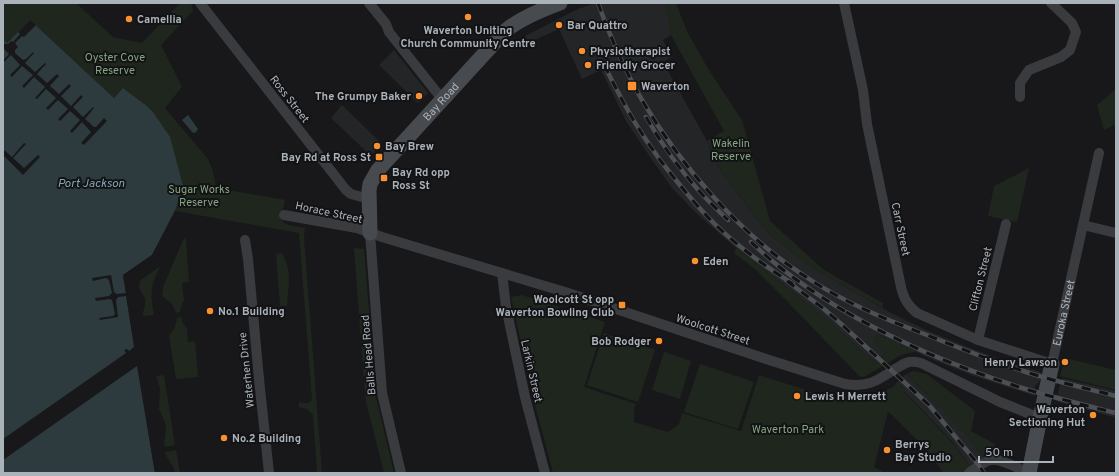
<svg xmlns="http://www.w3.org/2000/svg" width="1119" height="476" font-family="Overpass,sans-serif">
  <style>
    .built { fill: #242527 }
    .green { fill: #1e261e }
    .water { fill: #2d3b3f }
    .pier { fill: #18181a }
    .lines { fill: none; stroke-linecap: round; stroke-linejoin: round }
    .street { stroke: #393b3f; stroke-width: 10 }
    .secondary { stroke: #474b50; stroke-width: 15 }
    .rail-casing { stroke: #4c5055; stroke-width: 4.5 }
    .rail { stroke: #131315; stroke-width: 3; stroke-dasharray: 9; stroke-linecap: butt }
    .poi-dot { fill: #f99032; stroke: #131315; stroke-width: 1.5 }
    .labels { text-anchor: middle; stroke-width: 4; stroke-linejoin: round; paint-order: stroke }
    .poi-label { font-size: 11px; font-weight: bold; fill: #aab2ba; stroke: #131315; text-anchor: start }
    .park-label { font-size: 11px; fill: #85a680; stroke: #131315 }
    .street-label { font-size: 11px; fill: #aab2ba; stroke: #131315 }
    .water-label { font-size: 12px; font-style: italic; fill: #80a7b6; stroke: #131315 }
  </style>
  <rect width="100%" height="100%" fill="#18181a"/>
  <path class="built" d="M595 3H666L671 35 663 40 672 57 663 62 707 141 715 162 753 214 770 235 811 267 891 313 926 330 967 347 1014 364 1041 372 1039 382 1035 386V396L974 376 934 360 877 334 885 353 876 362 865 354 840 331 799 297 736 248 696 213 672 188 650 157 626 121 601 70 582 79 559 29 528 43 525 36 578 9Z
    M394 50 428 93 418 103 379 65Z
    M342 105 381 143 371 156 331 118Z
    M906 374 914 380 913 381 944 410 962 430 985 459 971 467 951 440 904 391 905 390 897 382Z
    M1062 378 1116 391V418L1056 401Z"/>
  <path class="green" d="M3 3H63L65 5 66 3H76L113 37 142 43 180 3H191L193 11 161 45 182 87 165 108 208 159 213 171 216 188 285 200C280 226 279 223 305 228L304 238 322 473H317L313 415 307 409 299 407V402C304 403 308 405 312 400L299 233 175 211 183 186 153 112 147 106 123 88 114 98 30 20 7 43 3 39Z
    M666 3H676L687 31 707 67 742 120 770 221 824 270 883 303V308L811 267 770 235 753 214 715 162 707 141 724 131 671 35Z
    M1116 89V124L1104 130 1097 105Z
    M1029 168 1017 222 988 216 994 186Z
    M184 238 186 239 189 282 182 283 184 300 181 307 180 312 176 313 172 304 162 296 163 287Z
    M354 248 364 249 376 397 394 473H384L366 402 364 380Z
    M736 248C768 273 801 298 832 324 847 337 860 351 876 362L885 353 874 344 873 339 877 334 917 352 908 353 901 355 866 376 860 377 787 301 755 269 734 253Z
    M282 253C293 275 288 282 287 306H280L276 254Z
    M159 267H160C150 286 150 294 154 315L143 316C142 310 147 305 145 299 143 291 136 290 141 280Z
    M522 295 605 322 584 387 636 404 634 408V422L668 432 679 424 682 413 741 431 759 375 841 401 864 399 873 397 893 387 897 382 906 390 904 392 950 440 971 467 966 473H944L919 442 892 415 888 412 874 467 885 473H553L534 401 511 297Z
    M181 317 182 321 187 329 188 342 195 341 198 377 176 379 169 336 175 327 177 318Z
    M604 333 655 350 638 402 587 385Z
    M664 352 691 361 680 399 652 390Z
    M1065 358 1116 370V390L1060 376Z
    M700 364 754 382 738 429 684 412Z
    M914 371 927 374 975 411 971 431 995 444 992 450 994 451 985 459C963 431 940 405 913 381L914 380 906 374Z
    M164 375 175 445 165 447 164 444 166 430 165 423 159 409 160 388 156 376Z
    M176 450 180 473H175C174 465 167 460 165 452Z"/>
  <path class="water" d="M30 20 114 98 123 88 147 106 153 112 170 137 183 186 175 211 152 255 123 275 155 473H3V39L7 43Z
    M188 115 198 129 196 132 193 133 182 120Z"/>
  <path class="pier" d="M30 20 36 25 24 37 22 36 15 43 18 47 15 50V53L23 60 26 59 33 52 34 53 25 63 35 72 45 63 46 64 37 74 47 83 57 74 59 76 50 86 59 94 69 84 71 86 61 96 71 106 81 95 83 97 73 107 83 117 93 107 94 108 85 119 94 127H96L104 118 107 121 84 145 81 143 91 132 82 122 72 133 70 131 80 120 70 111 60 121 58 119 68 109 58 100 48 110 46 108 56 98 46 89 37 99 35 98 45 87 34 77 24 88 22 86 33 75 22 66 12 77 10 75 20 65 11 55 3 63V60L9 54 3 48V43L5 44H8L11 41 13 42 20 34 18 32Z
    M24 143 26 144 13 158 24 168 38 155 40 157 23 175 3 155V149L12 157Z
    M175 211H177L154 256 125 276 157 473H155L137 366 3 460V439L126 353 124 350 127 349 129 351 134 347 126 296 118 297 116 300 118 317 100 320 99 318 113 316 115 314 112 300 110 299 96 301 95 298 109 296 112 293 109 280 106 278 93 281 92 278 111 275 114 292 117 294 126 293 123 275 152 255Z"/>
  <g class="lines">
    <g class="street">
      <path d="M200 3 346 190 351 194 369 199"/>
      <path d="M369 3 386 24 389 32 442 99"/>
      <path id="s1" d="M844 3 863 90 867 124 901 287C904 299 908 306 917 313L978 340 1052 364 1099 153"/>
      <path d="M1020 97V83L1029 70 1061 57 1070 50 1076 32 1072 23 1051 3"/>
      <path d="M284 215 357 228 382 237 565 292 763 358 845 384C867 388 877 381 895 369 899 367 904 363 909 362 913 361 917 362 921 363L1000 402 1040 418"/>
      <path d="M1083 225 1116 233"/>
      <path d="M370 233 382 393 401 473"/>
      <path d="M245 240 248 259 259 379 269 473"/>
      <path d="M502 273 506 307 525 397 545 473"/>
      <path d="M978 340 1006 224"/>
      <path d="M969 473C976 468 983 462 991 460 1001 458 1019 469 1029 473"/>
    </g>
    <g class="secondary">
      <path id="s2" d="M370 233 369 191 370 184 378 170 505 31C521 18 541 10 560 3"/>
      <path d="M1029 473 1040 418 1052 364"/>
    </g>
    <defs>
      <path id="rail" d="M598 3C610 36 624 69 642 100 680 165 740 234 803 275 841 301 884 319 927 335 959 348 990 360 1023 371 1053 381 1085 388 1116 396
        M604 65C616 88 627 111 641 132 647 142 654 151 660 160 674 178 689 197 705 214 729 240 763 265 793 284
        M646 117C661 143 679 169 700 192 709 202 719 211 728 220
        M751 242C781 271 815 294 851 315
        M787 281 824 309 840 323 929 405 953 434 978 464 984 473
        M846 312C901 344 959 368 1019 387 1051 397 1084 405 1116 413"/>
    </defs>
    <use href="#rail" class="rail-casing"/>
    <use href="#rail" class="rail"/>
  </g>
  <g class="poi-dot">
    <circle cx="468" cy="17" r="4"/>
    <circle cx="129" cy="19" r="4"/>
    <circle cx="559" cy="25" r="4"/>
    <circle cx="582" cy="51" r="4"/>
    <circle cx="588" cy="65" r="4"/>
    <rect x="627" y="81" width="10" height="10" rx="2"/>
    <circle cx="419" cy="96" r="4"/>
    <circle cx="377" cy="146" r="4"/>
    <rect x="375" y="153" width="8" height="8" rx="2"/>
    <rect x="380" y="174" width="8" height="8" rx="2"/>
    <circle cx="695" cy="261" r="4"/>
    <rect x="618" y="301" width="8" height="8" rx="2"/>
    <circle cx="210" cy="311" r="4"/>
    <circle cx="659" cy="341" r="4"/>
    <circle cx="1065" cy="362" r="4"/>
    <circle cx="797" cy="396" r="4"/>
    <circle cx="1093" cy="415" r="4"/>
    <circle cx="224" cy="438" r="4"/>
    <circle cx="887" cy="450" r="4"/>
  </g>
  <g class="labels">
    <g class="poi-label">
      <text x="137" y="23">Camellia</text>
      <text x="567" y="29">Bar Quattro</text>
      <text x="468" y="34" text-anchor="middle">Waverton Uniting<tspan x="468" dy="13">Church Community Centre</tspan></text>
      <text x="590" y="55">Physiotherapist</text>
      <text x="596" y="69">Friendly Grocer</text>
      <text x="641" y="90">Waverton</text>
      <text x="411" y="100" text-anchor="end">The Grumpy Baker</text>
      <text x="385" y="150">Bay Brew</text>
      <text x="371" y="161" text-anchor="end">Bay Rd at Ross St</text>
      <text x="392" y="176">Bay Rd opp<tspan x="392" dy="13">Ross St</tspan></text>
      <text x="703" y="265">Eden</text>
      <text x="614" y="303" text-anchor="end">Woolcott St opp<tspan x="614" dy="13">Waverton Bowling Club</tspan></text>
      <text x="218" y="315">No.1 Building</text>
      <text x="651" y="345" text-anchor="end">Bob Rodger</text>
      <text x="1057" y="366" text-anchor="end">Henry Lawson</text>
      <text x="805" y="400">Lewis H Merrett</text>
      <text x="1085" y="413" text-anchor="end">Waverton<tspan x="1085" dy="13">Sectioning Hut</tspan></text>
      <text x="232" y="442">No.2 Building</text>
      <text x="895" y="448">Berrys<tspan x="895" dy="13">Bay Studio</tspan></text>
    </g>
    <g class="park-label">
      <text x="115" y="61">Oyster Cove<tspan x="115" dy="13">Reserve</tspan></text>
      <text x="731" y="147">Wakelin<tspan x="731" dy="13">Reserve</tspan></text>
      <text x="199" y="193">Sugar Works<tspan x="199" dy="13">Reserve</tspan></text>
      <text x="788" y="433">Waverton Park</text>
    </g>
    <g class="street-label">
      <text transform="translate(290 99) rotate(52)" y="4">Ross Street</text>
      <text dy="4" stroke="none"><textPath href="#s2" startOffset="158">Bay Road</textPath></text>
      <text transform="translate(329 212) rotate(12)" y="4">Horace Street</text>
      <text transform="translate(901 229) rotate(78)" y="4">Carr Street</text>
      <text transform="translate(980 279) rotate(-76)" y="4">Clifton Street</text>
      <text dy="4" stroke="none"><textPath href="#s1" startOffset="518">Euroka Street</textPath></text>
      <text transform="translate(713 329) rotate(18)" y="4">Woolcott Street</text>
      <text transform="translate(368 355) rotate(-95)" y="4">Balls Head Road</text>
      <text transform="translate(246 370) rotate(-96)" y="4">Waterhen Drive</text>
      <text transform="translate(532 371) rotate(77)" y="4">Larkin Street</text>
    </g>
    <g class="water-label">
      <text x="91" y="187">Port Jackson</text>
    </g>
  </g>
  <rect width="1119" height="476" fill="none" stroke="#aab2ba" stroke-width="8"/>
  <path d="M979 456v6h74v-6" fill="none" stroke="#aab2ba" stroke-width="2"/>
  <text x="985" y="456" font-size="12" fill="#aab2ba" stroke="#131315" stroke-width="3" paint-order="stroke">50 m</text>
</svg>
